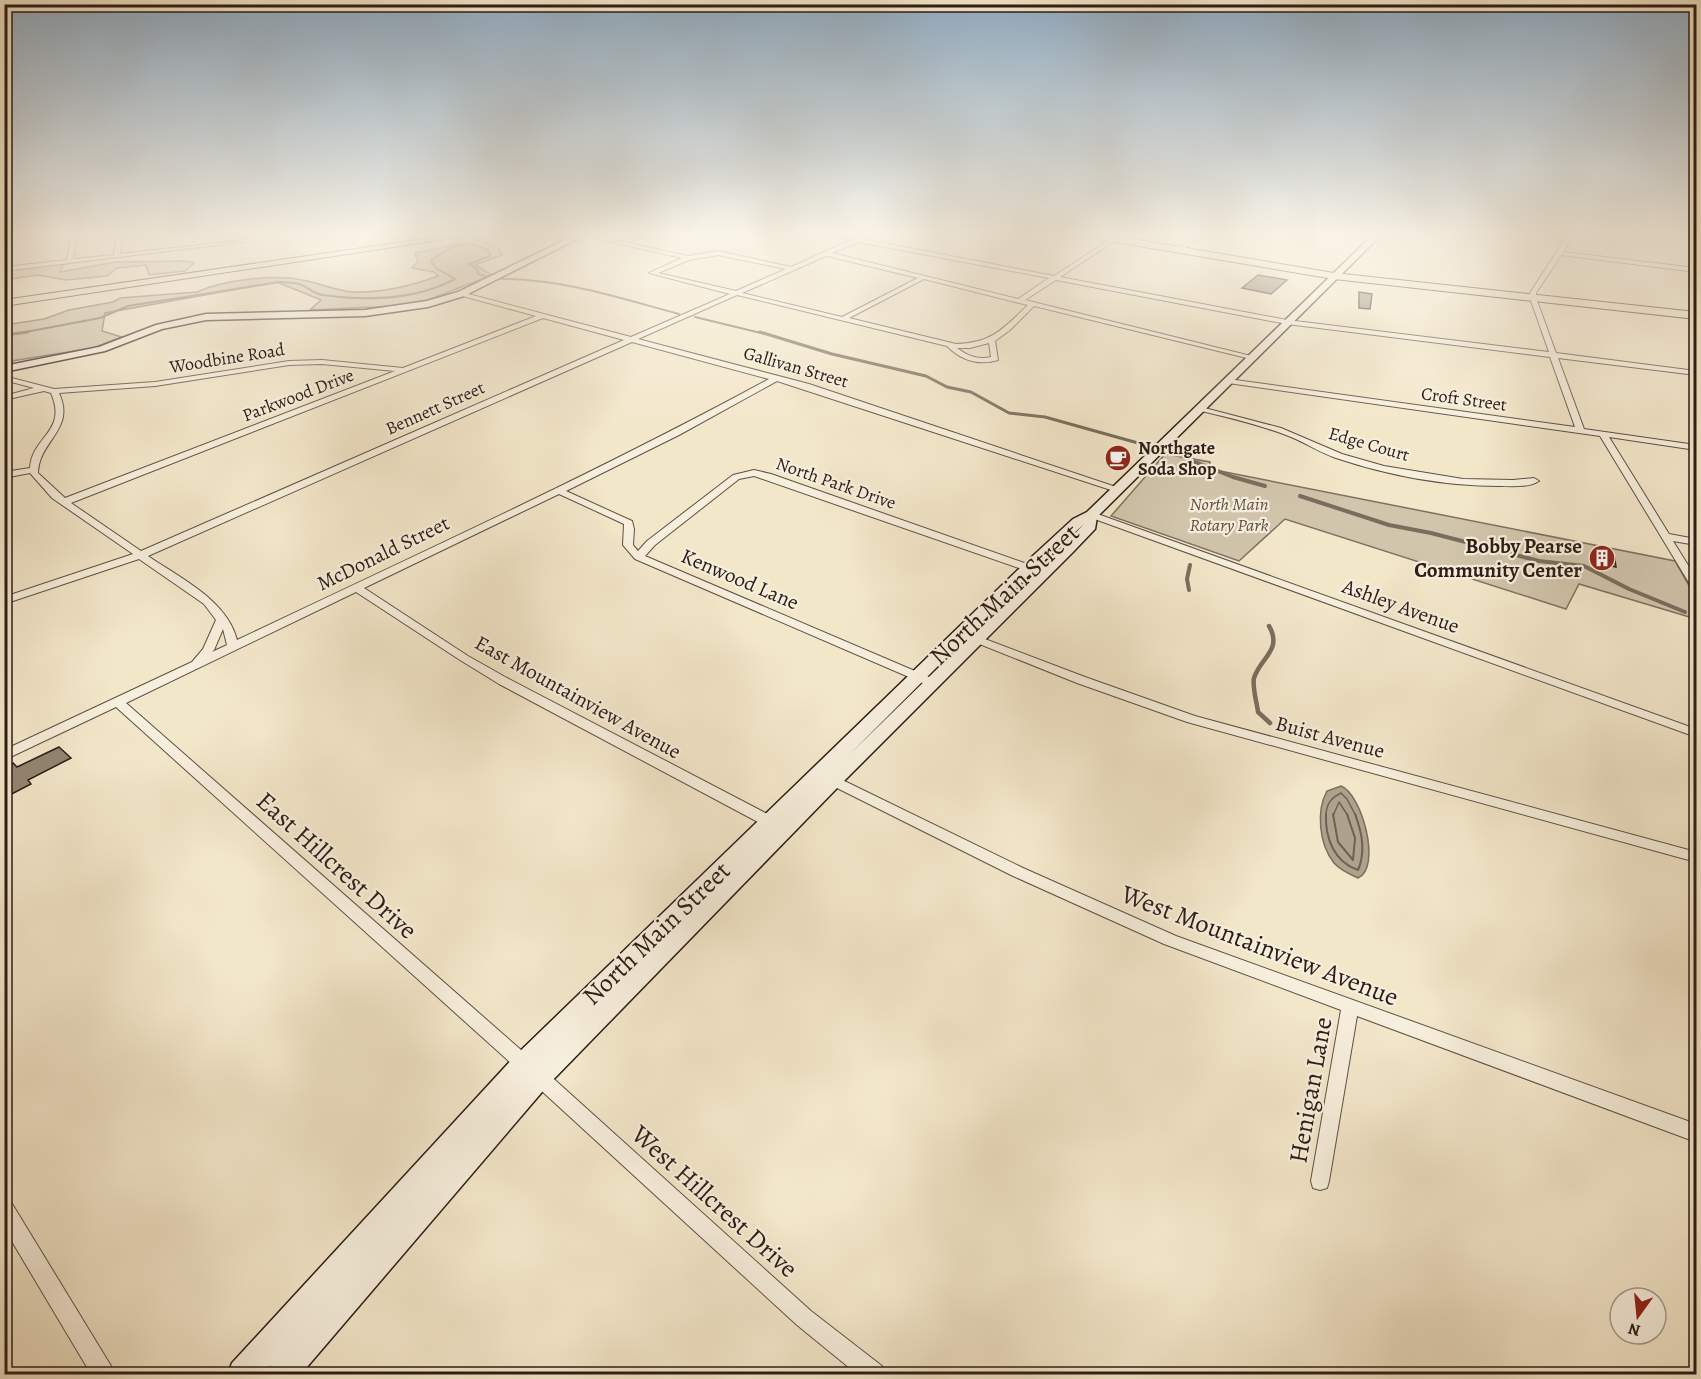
<svg xmlns="http://www.w3.org/2000/svg" width="1701" height="1379" font-family="Alegreya,serif">
  <style>
    .green { fill: #d1c5ac; stroke: #7e7162; stroke-width: 1.5 }
    .water { fill: #afa28d; stroke: #7b6d5e; stroke-width: 1.5 }
    .lines { fill: none; stroke-linecap: round; stroke-linejoin: round }
    .shore-far1 { stroke: #6e6052; stroke-width: 1.5 }
    .shore { stroke: #6e6052; stroke-width: 2 }
    .stream-far3 { stroke: #7b6d5e; stroke-width: 2 }
    .stream-far2 { stroke: #7b6d5e; stroke-width: 3 }
    .stream-far1 { stroke: #7b6d5e; stroke-width: 4 }
    .stream { stroke: #7b6d5e; stroke-width: 4.5 }
    .building { fill: #938674; stroke: #2c1d17; stroke-width: 1.5 }
    .street-casing { stroke: #5e5044; stroke-width: 2 }
    .secondary-casing { stroke: #2c1d17; stroke-width: 3 }
    .primary-casing { stroke: #2c1d17; stroke-width: 2 }
    .highway-casing { stroke: #2c1d17; stroke-width: 2 }
    .street { fill: #f7efdd; fill-rule: evenodd }
    .secondary { fill: #f7efdd; fill-rule: evenodd }
    .primary { fill: #f3e7ca; fill-rule: evenodd }
    .highway { fill: #f3e7ca; fill-rule: evenodd }
    .labels { text-anchor: middle; stroke-width: 4.5; stroke-linejoin: round; paint-order: stroke }
    .far-street-label { font-size: 18px; fill: #2c1d17; stroke: #f7efdd }
    .far-poi-label { font-size: 18px; font-weight: bold; fill: #2c1d17; stroke: #f7efdd; text-anchor: start }
    .far-park-label { font-size: 18px; font-style: italic; fill: #5e4f44; stroke: #f7efdd }
    .poi-label { font-size: 21px; font-weight: bold; fill: #2c1d17; stroke: #f7efdd; text-anchor: end }
    .street-label { font-size: 21px; fill: #2c1d17; stroke: #f7efdd }
    .near-street-label { font-size: 26px; fill: #2c1d17; stroke: #f7efdd }
  </style>
  <rect width="100%" height="100%" fill="#f3e7ca"/>
  <filter id="stains"><feTurbulence type="fractalNoise" baseFrequency=".00333" numOctaves="4"/><feColorMatrix values="0 0 0 0 .2 0 0 0 0 .09 0 0 0 0 .02 0 0 0 .5 -.17"/></filter>
  <radialGradient id="worn" r=".72"><stop offset=".6" stop-color="#630" stop-opacity="0"/><stop offset="1" stop-color="#630" stop-opacity=".3"/></radialGradient>
  <path class="green" d="M478 240C488 243 499 244 502 255L475 265 492 275 428 300 397 306 310 310 321 300 277 282 105 313 102 331 122 337 93 348 5 362V325L44 319 69 310 113 302 120 298 197 292C223 280 274 274 302 280 319 283 334 290 352 292 382 293 411 286 438 276L434 272 412 268 418 261 415 253Z
    M187 261 194 263 185 271 149 275 146 265 117 268 107 276 66 280 38 275 5 280 4 270 64 263 60 272 116 262Z
    M1165 454 1210 462V468L1220 471 1675 561 1696 598V619L1579 584 1566 609 1285 519 1239 561 1111 516Z"/>
  <path class="water" d="M1341 786C1362 794 1382 868 1358 878 1349 874 1340 870 1334 863 1319 844 1316 811 1327 791Z"/>
  <g class="lines">
    <path class="shore-far1" d="M1326 816C1326 804 1331 798 1341 793L1347 799 1356 816
      M1333 816 1339 802 1348 816"/>
    <path class="shore" d="M1326 814C1325 838 1334 862 1358 870 1366 852 1362 832 1355 814
      M1333 814 1338 842 1353 860 1355 838 1347 814"/>
    <path class="stream-far3" d="M501 279C563 279 619 298 679 314
      M695 317 765 334
      M15 334 100 318 128 306 280 282C286 283 293 282 299 284 307 286 313 294 323 295 367 301 416 300 455 279L436 268 431 261C448 246 470 237 490 252V256L469 264 477 269 478 274 488 277"/>
    <path class="stream-far2" d="M760 332 832 354 926 376 947 387 971 392 1009 413 1045 417 1138 443
      M4 335 28 332
      M1183 457 1189 459"/>
    <path class="stream-far1" d="M1185 458 1233 477 1265 486
      M1300 496 1389 525 1431 533 1539 561 1584 566 1629 589 1685 612
      M1189 590 1187 579 1190 565"/>
    <path class="stream" d="M1269 626C1283 650 1260 658 1254 678 1252 687 1257 703 1258 712L1270 723"/>
  </g>
  <path class="building" d="M1258 275 1287 280 1271 294 1242 288Z
    M1359 292 1372 294 1370 309 1359 308Z
    M1595 550 1614 554 1616 567 1597 563Z
    M59 747 71 758 28 780 31 784 4 798V768L13 763 17 767Z"/>
  <g class="lines">
    <defs>
      <path id="street" d="M77 233H86L77 237 73 259 114 255 117 233H123L120 254 261 238 260 233H266L267 239 4 271V267L67 260 71 236Z
        M571 233H582L688 256 718 251 791 267 851 240 818 233C830 233 847 239 857 238 864 237 868 233 876 233L863 239 1054 276 1114 237 1116 240 1060 277 1287 320 1549 352 1530 298V293L1569 233H1575L1563 252 1696 268V272L1561 255 1536 293V298L1556 353 1696 371V375L1558 358 1584 429 1696 445V450L1609 437 1669 534 1696 539V545L1673 541 1696 578V589L1691 586 1600 436 1228 383 1224 381 1228 379 1575 427 1550 357 1287 324 1056 280 1025 300 1255 357 1251 359 1034 306 1010 330 995 341 998 360C978 366 961 360 947 346L737 295 638 339 809 384 1122 489 1117 492 1114 491 777 381 679 435 566 491 632 521 634 529 633 545 638 551 647 541 733 475 754 470 771 474 1047 571 1048 573 1047 575H1039L754 476 739 479 655 545 645 556 929 677 931 680 929 683 925 684 635 559 623 545 624 524 559 494 364 588 468 656 507 678 779 820 781 824 779 828H769L499 684 460 660 356 592 126 703 545 1071 811 1311 882 1366 885 1374H857L797 1325 533 1083 116 707 4 760V750L192 662 203 649 216 620 204 604 139 559 4 604V597L133 554 52 498 30 473 4 478V472L30 468C32 436 68 432 51 393L44 391 4 400V396L34 388 4 380V376L54 389 155 382 289 361 322 360 403 368 536 316 459 295 458 294 461 292 631 337 730 294 649 273 682 258ZM858 242 1049 278 1018 299 832 253ZM718 255 786 269 736 291 658 273 689 260ZM826 256H827L918 278 842 317 742 293ZM924 279 1019 303 1028 305C1004 328 992 343 956 344L849 318ZM543 318 624 340 141 551 71 503ZM632 342 769 379C596 473 416 555 237 640 227 600 180 578 148 556ZM989 343 991 357C978 360 968 356 957 348H970ZM322 364 395 371 65 498 38 473C39 440 76 430 59 393L155 386 289 365ZM223 629 227 645 212 652 214 650Z
        M1200 233H1207L1181 251H1177V249Z
        M1197 406 1281 428 1342 454 1384 466 1463 479 1513 480 1534 478 1539 481C1529 488 1510 486 1498 486 1444 486 1387 475 1336 458 1318 452 1303 441 1286 435 1257 424 1227 417 1197 410Z
        M1092 512 1696 729V737L1089 517 1087 515Z
        M961 630 1085 677 1195 716 1696 852V862L1187 722 1077 683 957 635 955 633 957 631Z
        M828 773 1023 868 1176 936 1696 1124V1142L1357 1016 1329 1181 1327 1188 1320 1190 1313 1188 1311 1181 1341 1010 1164 944 1013 876 823 781 821 778 823 775Z
        M4 1200 11 1202 111 1366 114 1374H91L4 1228Z"/>
      <path id="secondary" d="M579 233H589L464 296 428 307 365 316 206 320 162 329 105 351 4 372V366L99 347 156 325 206 314 365 310 427 301 458 292Z
        M1375 233H1383L1097 517 1095 529 1073 552 839 786 548 1085 301 1374H267L271 1365 263 1374H228L232 1363 515 1056 1023 565 1073 519 1087 512ZM1084 524 1063 546 851 753 1033 571Z"/>
      <path id="primary" d="M465 233H486L4 306V300Z"/>
      <path id="highway" d="M1075 233H1098L1334 273 1696 312V319L1334 279 1080 236Z"/>
    </defs>
    <use href="#street" class="street-casing"/>
    <use href="#secondary" class="secondary-casing"/>
    <use href="#primary" class="primary-casing"/>
    <use href="#highway" class="highway-casing"/>
    <use href="#street" class="street"/>
    <use href="#secondary" class="secondary"/>
    <use href="#primary" class="primary"/>
    <use href="#highway" class="highway"/>
  </g>
  <linearGradient id="sky" x2="0" y2="1"><stop stop-color="#91adc4"/><stop offset="0.55" stop-color="#faf4e7"/><stop offset="1" stop-color="#faf4e7" stop-opacity="0"/></linearGradient>
  <rect width="1701" height="426" fill="url(#sky)"/>
  <defs>
    <symbol id="cafe-disc" viewBox="-11 -11 22 22"><circle r="9.5" fill="#8f2418" stroke="#f7efdd"/><path d="M-5.5-4.5H6V0H3Q3 3.5 0 3.5H-2.5Q-5.5 3.5-5.5 0ZM3-3.2v2h1.7v-2ZM-6 4.5H4V6H-6Z" fill="#fff"/></symbol>
    <symbol id="building-disc" viewBox="-11 -11 22 22"><circle r="9.5" fill="#8f2418" stroke="#f7efdd"/><path d="M-4-6H4V6H1V3H-1V6H-4ZM-2.5-4.3h1.7v1.8h-1.7ZM.8-4.3h1.7v1.8H.8ZM-2.5-1h1.7V.8h-1.7ZM.8-1h1.7V.8H.8Z" fill="#fff"/></symbol>
  </defs>
  <g fill-rule="evenodd">
    <use href="#cafe-disc" x="1103" y="443" width="30" height="30"/>
    <use href="#building-disc" x="1587" y="543" width="30" height="30"/>
  </g>
  <g class="labels">
    <g class="far-street-label">
      <text transform="translate(227 358) rotate(-9)" y="6">Woodbine Road</text>
      <text transform="translate(796 367) rotate(16)" y="6">Gallivan Street</text>
      <text transform="translate(298 395) rotate(-21)" y="6">Parkwood Drive</text>
      <text transform="translate(1464 399) rotate(8)" y="6">Croft Street</text>
      <text transform="translate(435 408) rotate(-24)" y="6">Bennett Street</text>
      <text transform="translate(1369 444) rotate(16)" y="6">Edge Court</text>
      <text transform="translate(836 483) rotate(19)" y="6">North Park Drive</text>
    </g>
    <g class="far-poi-label">
      <text x="1138" y="454">Northgate<tspan x="1138" dy="21">Soda Shop</tspan></text>
    </g>
    <g class="far-park-label">
      <text x="1229" y="510">North Main<tspan x="1229" dy="21">Rotary Park</tspan></text>
    </g>
    <g class="poi-label">
      <text x="1582" y="553">Bobby Pearse<tspan x="1582" dy="24">Community Center</tspan></text>
    </g>
    <g class="street-label">
      <text transform="translate(383 553) rotate(-26)" y="7">McDonald Street</text>
      <text transform="translate(740 579) rotate(23)" y="7">Kenwood Lane</text>
      <text transform="translate(1401 606) rotate(20)" y="7">Ashley Avenue</text>
      <text transform="translate(578 697) rotate(29)" y="7">East Mountainview Avenue</text>
      <text transform="translate(1330 737) rotate(15)" y="7">Buist Avenue</text>
    </g>
    <g class="near-street-label">
      <text transform="translate(1004 594) rotate(-43)" y="9">North Main Street</text>
      <text transform="translate(337 865) rotate(42)" y="9">East Hillcrest Drive</text>
      <text transform="translate(656 933) rotate(-44)" y="9">North Main Street</text>
      <text transform="translate(1260 945) rotate(21)" y="9">West Mountainview Avenue</text>
      <text transform="translate(1310 1090) rotate(-80)" y="9">Henigan Lane</text>
      <text transform="translate(715 1201) rotate(42)" y="9">West Hillcrest Drive</text>
    </g>
  </g>
  <rect width="1701" height="1379" fill="none" stroke="#f3e7ca" stroke-width="24"/>
  <rect x="6" y="6" width="1689" height="1367" fill="none" stroke="#2c1d17" stroke-width="3"/>
  <rect x="12" y="12" width="1677" height="1355" fill="none" stroke="#2c1d17" stroke-width="1.5"/>
  <g transform="translate(1638 1316) rotate(195)"><circle r="28" fill="#f7efdd" stroke="#a69b8e" stroke-width="1.5"/>
  <path d="M0-4.5L10 22L0 15L-10 22Z" fill="#8f2418"/>
  <text y="-9" font-size="16" font-weight="bold" text-anchor="middle" fill="#2c1d17">N</text>
  </g>
  <rect width="100%" height="100%" filter="url(#stains)"/>
  <rect width="100%" height="100%" fill="url(#worn)"/>
</svg>
